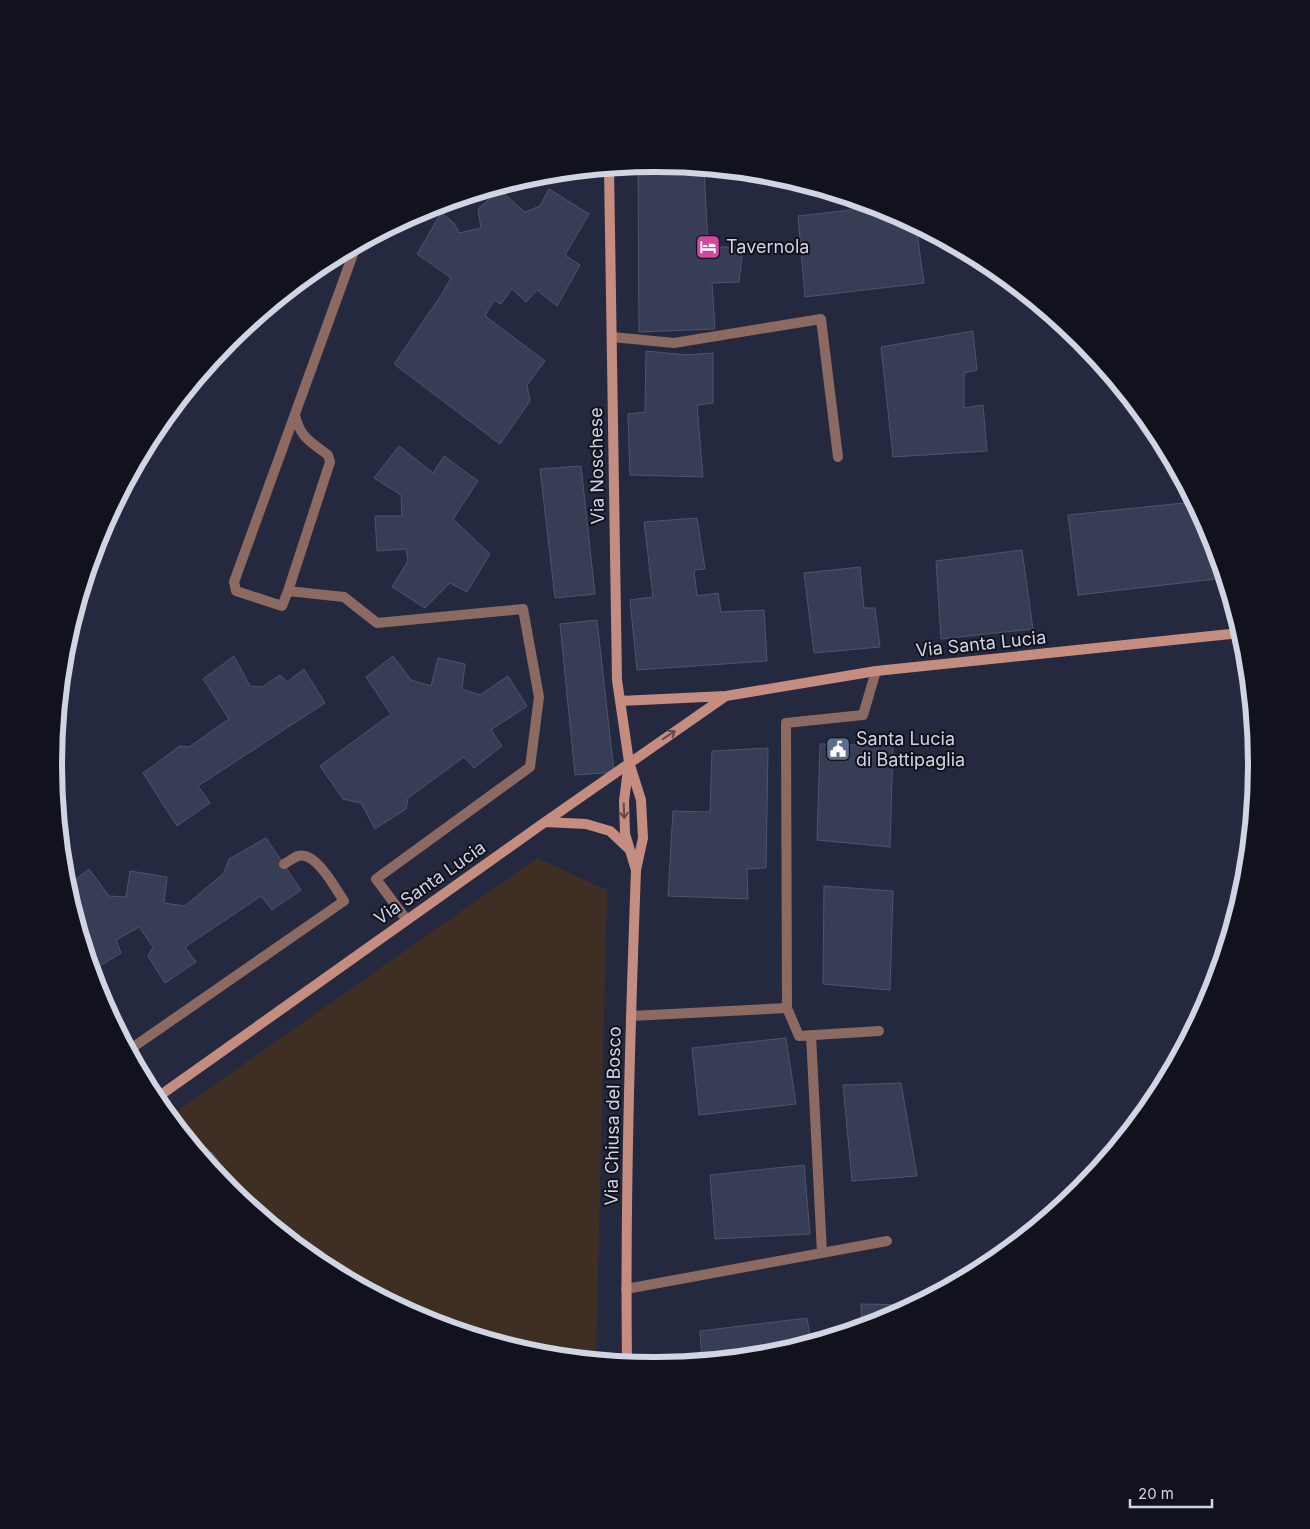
<svg xmlns="http://www.w3.org/2000/svg" width="1310" height="1529" font-family="Inter,sans-serif">
  <style>
    .industrial { fill: #3e2e23 }
    .building { fill: #383d56; stroke: #4f536e }
    .lines { fill: none; stroke-linecap: round; stroke-linejoin: round }
    .lane { stroke: #8d6a61; stroke-width: 10 }
    .secondary { stroke: #c58d7f; stroke-width: 10 }
    .oneway { stroke: #624949 }
    .labels { text-anchor: middle; stroke-width: 4; stroke-linejoin: round; paint-order: stroke }
    .poi-label { font-size: 18px; fill: #d0d4e3; stroke: #11121d; text-anchor: start }
    .street-label { font-size: 18px; fill: #d0d4e3; stroke: #11121d }
    .rim { fill: none; stroke: #d0d4e3; stroke-width: 6 }
  </style>
  <rect width="100%" height="100%" fill="#252940"/>
  <path class="industrial" d="M537 858 607 890 596 1360 537 1354 425 1320 321 1264 230 1189 170 1116Z"/>
  <path class="building" d="M655 163 704 168 708 247H743L739 282 712 283 715 329 639 332 638 165Z
    M549 189 589 214 565 255 580 265 557 306 537 290 526 302 512 289 501 304 494 300 485 316 545 361 527 385 530 401 500 444 394 364 442 294 451 278 417 254 441 213 454 223 459 233 481 228 478 209 500 190 525 212 540 206Z
    M877 207 885 209 916 226 924 283 805 297 798 216Z
    M973 331 977 370 964 373V408L983 405 987 451 893 457 881 347Z
    M646 351 686 355 713 353V403L697 405 703 477 630 475 628 414 645 412Z
    M399 446 433 473 444 456 478 481 453 519 490 554 467 592 450 583 425 608 392 587 408 561 406 549 377 551 375 516H402L401 495 374 478Z
    M581 466 595 594 555 598 540 469Z
    M1193 502 1211 535 1224 578 1078 595 1068 515Z
    M697 518 705 569 694 570 697 596 718 593 721 612 764 610 767 661 637 670 630 600 653 597 644 522Z
    M1022 550 1033 629 941 639 936 561Z
    M860 567 864 608H875L880 647 814 653 804 573Z
    M597 620 614 772 575 775 560 624Z
    M234 656 250 686 262 687 280 675 287 682 304 669 325 703 198 786 210 803 177 826 143 773 180 746 189 747 229 719 203 679Z
    M393 656 411 680 431 686 438 658 465 664 462 689 480 695 508 676 527 706 491 730 502 746 474 768 464 757 408 798 406 809 375 829 361 803 343 799 320 766 391 714 366 677Z
    M820 744 893 746 890 847 817 840Z
    M768 748 766 868 747 869 748 899 668 896 673 811 710 812 712 751Z
    M266 838 301 890 272 910 261 896 185 947 196 962 165 983 148 956 153 947 139 927 116 940 121 953 92 971 80 931 86 927 73 907 67 886 89 869 109 896 126 897 130 871 167 877 164 903 185 906 224 873 229 859Z
    M824 886 893 891 890 990 823 984Z
    M786 1038 796 1104 699 1115 692 1048Z
    M901 1083 917 1176 852 1181 843 1085Z
    M212 1152 254 1210 230 1189 204 1158Z
    M804 1165 810 1234 715 1239 710 1175Z
    M861 1304 913 1305 885 1320 862 1327Z
    M807 1318 811 1342 772 1354 702 1361 700 1331Z"/>
  <g class="lines">
    <path class="lane" d="M356 246 234 582 236 591 282 606 288 591 344 597 377 623 523 609 539 697 530 767 376 879 406 919
      M612 337 674 343 821 319 838 457
      M288 591 330 462 328 455C310 442 300 437 295 415
      M787 1008 799 1036 879 1031
      M631 1016 787 1008 786 723 863 715 876 671
      M811 1035 822 1253
      M129 1050 344 901C335 888 316 851 298 856 293 858 288 862 284 864
      M626 1289 887 1241"/>
    <path class="secondary" d="M609 168 617 680 629 762 641 800 643 838 636 870 625 834 624 801 629 762
      M620 701 726 696 876 671 1240 633
      M545 822 586 824 610 831 628 848
      M155 1099 545 822 726 696
      M627 1363C625 1199 630 1034 636 870"/>
  </g>
  <defs><path id="oneway-shaft" d="M-6 0H5M1.5-3L5.5 0L1.5 3" fill="none" stroke-width="1.6" stroke-linecap="round" stroke-linejoin="round" transform="scale(1.25)"/></defs>
  <g class="oneway">
    <use href="#oneway-shaft" transform="translate(669 735) rotate(-34)"/>
    <use href="#oneway-shaft" transform="translate(624 811) rotate(88)"/>
  </g>
  <defs>
    <symbol id="hotel-square" viewBox="-11 -11 22 22"><rect x="-9" y="-9" width="18" height="18" rx="4" fill="#d1479c" stroke="#11121d"/><path d="M-6-4.5h1.5V1H6V5H4.5V3h-9V5H-6ZM-4 0a1.8 1.8 0 1 1 3.6 0ZM.5 0V-2.5h3Q6-2.5 6 0Z" fill="#fff"/></symbol>
    <symbol id="civic-square" viewBox="-11 -11 22 22"><rect x="-9" y="-9" width="18" height="18" rx="4" fill="#5c6f8a" stroke="#11121d"/><path d="M-.6-6.5H3V-4.5H.6V-3L4-1V1h2V6H-6V1h2V-1L-.6-3ZM-1.2 2.5V6h2.4V2.5Z" fill="#fff"/></symbol>
  </defs>
  <g fill-rule="evenodd">
    <use href="#hotel-square" x="694" y="233" width="28" height="28"/>
    <use href="#civic-square" x="824" y="735" width="28" height="28"/>
  </g>
  <g class="labels">
    <g class="poi-label">
      <text x="726" y="253">Tavernola</text>
      <text x="856" y="745">Santa Lucia<tspan x="856" dy="21">di Battipaglia</tspan></text>
    </g>
    <g class="street-label">
      <text transform="translate(597 466) rotate(-91)" y="6">Via Noschese</text>
      <text transform="translate(981 644) rotate(-6)" y="6">Via Santa Lucia</text>
      <text transform="translate(430 883) rotate(-35)" y="6">Via Santa Lucia</text>
      <text transform="translate(613 1116) rotate(-89)" y="6">Via Chiusa del Bosco</text>
    </g>
  </g>
  <path d="M0 0H1310V1529H0ZM654 172H656A592 592 0 0 1 1248 764V765A592 592 0 0 1 656 1357H654A592 592 0 0 1 62 765V764A592 592 0 0 1 654 172Z" fill="#11121d" fill-rule="evenodd"/>
  <path class="rim" d="M654 172H656A592 592 0 0 1 1248 764V765A592 592 0 0 1 656 1357H654A592 592 0 0 1 62 765V764A592 592 0 0 1 654 172Z"/>
  <path d="M1130 1499v8h82v-8" fill="none" stroke="#d0d4e3" stroke-width="2.5"/>
  <text x="1138" y="1499" font-size="15" fill="#d0d4e3" stroke="#11121d" stroke-width="4" paint-order="stroke">20 m</text>
</svg>
